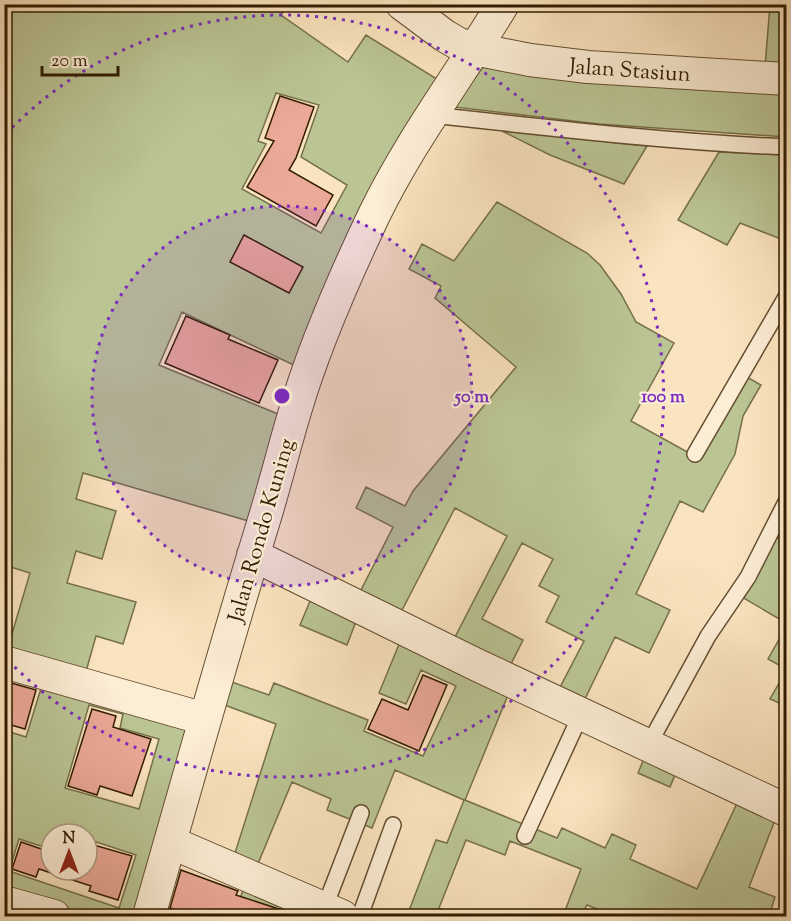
<svg xmlns="http://www.w3.org/2000/svg" width="791" height="921" font-family="'Sorts Mill Goudy',serif">
  <style>
    .green { fill: #bbc594; stroke: #76704a; stroke-width: 1.5; fill-rule: evenodd }
    .building { fill: #eba997; stroke: #321c00; stroke-width: 1.5 }
    .lines { fill: none; stroke-linecap: round; stroke-linejoin: round }
    .service-casing { stroke: #644e30; stroke-width: 18 }
    .minor-casing { stroke: #644e30; stroke-width: 34 }
    .service { stroke: #fcedd5; stroke-width: 15 }
    .minor { stroke: #fcedd5; stroke-width: 32 }
    .ring { fill: none; stroke: #7b2cbf; stroke-width: 3; stroke-dasharray: 3 6 }
    .labels { text-anchor: middle; stroke-width: 4.5; stroke-linejoin: round; paint-order: stroke }
    .street-label { font-size: 22px; fill: #321c00; stroke: #fcedd5 }
    .centre { fill: #7b2cbf; stroke: #fcedd5; stroke-width: 3 }
    .ring-label { font-size: 18px; text-anchor: middle; font-weight: bold; fill: #7b2cbf; stroke: #fcedd5; stroke-width: 4.5; stroke-linejoin: round; paint-order: stroke }
  </style>
  <rect width="100%" height="100%" fill="#fae4bf"/>
  <filter id="stains"><feTurbulence type="fractalNoise" baseFrequency=".00333" numOctaves="4"/><feColorMatrix values="0 0 0 0 .2 0 0 0 0 .09 0 0 0 0 .02 0 0 0 .5 -.17"/></filter>
  <radialGradient id="worn" r=".72"><stop offset=".6" stop-color="#630" stop-opacity="0"/><stop offset="1" stop-color="#630" stop-opacity=".3"/></radialGradient>
  <path class="green" d="M4 5H288L281 15 348 62 366 35 440 81 300 368 182 312 159 365 283 416 252 522 83 473 76 499 116 511 102 559 76 551 67 583 136 602 123 644 96 636 85 675 6 654 30 573 4 565ZM276 93 319 105 301 157 347 185 321 233 242 189 266 144 258 141Z
    M770 5H786V68L765 67Z
    M485 64 786 88V137L599 124 454 107Z
    M502 131 647 146 624 184 550 155Z
    M719 152 786 155V241L740 223 727 245 678 220Z
    M497 202 587 253 600 265 621 294 636 322 674 343 631 421 700 459 747 377 761 385 743 416 735 454 703 512 680 501 636 594 670 610 649 653 615 637 582 705 557 693 584 641 546 622 559 596 539 586 553 559 522 543 482 619 523 640 509 668 453 641 507 536 455 508 400 614 359 594 393 527 356 508 366 487 405 506 413 491 516 367 435 298 441 286 409 269 422 244 454 261Z
    M776 537 786 542V623L742 597Z
    M313 594 358 616 347 645 300 625Z
    M786 627V669L768 659Z
    M402 637 510 690 465 800 557 838 562 828 605 848 612 834 636 845 630 859 697 889 739 799 777 815 749 887 775 897 770 913 779 916H615L587 905 581 916H563L581 869 510 841 505 855 466 840 439 908 458 916H407L436 840 447 843 464 800 395 770 372 828 327 810 331 799 292 782 257 866 234 856 276 724 219 703 226 680 269 695 274 683 368 720 364 731 423 756 456 686 421 670 406 704 379 693Z
    M786 671V706L770 699Z
    M43 682 191 725 137 916H88L5 891 4 730 26 737ZM89 705 123 714 120 728 159 739 139 809 65 788ZM53 829 70 834H87V839L136 855 119 908 9 871 19 839 47 848Z
    M646 754 677 770 670 787 638 773Z
    M243 890 305 916H234Z"/>
  <path class="building" d="M280 96 314 107 296 158 289 170 333 195 316 226 247 187 274 141 265 138Z
    M244 235 303 267 289 293 230 262Z
    M186 316 230 335 228 339 278 360 259 403 165 363Z
    M423 675 447 685 419 751 368 729 382 699 408 710Z
    M4 681 36 690 25 729 4 723Z
    M92 709 116 716 113 727 151 739 132 796 100 786 97 795 68 786Z
    M21 842 50 852 51 847V870H87V843L132 856 118 900 89 891 91 886 39 869 36 877 12 869Z
    M181 870 238 891 236 895 288 912 287 916H195L170 908Z"/>
  <g class="lines">
    <defs>
      <path id="service" d="M433 115C550 128 668 142 786 147
        M695 454 786 297
        M648 746 708 636 748 577 786 502
        M525 836 581 714
        M324 909 361 813
        M360 916 393 825"/>
      <path id="minor" d="M402 4 445 36 459 44 474 49 530 60 588 67 786 79
        M253 555 477 665 786 810
        M4 662 205 719
        M170 842 342 916
        M4 902 54 916
        M149 916C187 783 224 650 265 517 276 481 285 444 296 408 315 344 345 276 374 215 410 141 460 75 503 4"/>
    </defs>
    <use href="#service" class="service-casing"/>
    <use href="#minor" class="minor-casing"/>
    <use href="#service" class="service"/>
    <use href="#minor" class="minor"/>
  </g>
  <circle cx="282" cy="396" r="190" fill="#7b2cbf" fill-opacity=".12"/>
  <g class="ring">
    <circle cx="282" cy="396" r="190"/>
    <path d="M6 134A381 381 0 1 1 6 658"/>
  </g>
  <g class="labels">
    <g class="street-label">
      <text transform="translate(630 69) rotate(4)" y="8">Jalan Stasiun</text>
      <text transform="translate(260 530) rotate(-74)" y="8">Jalan Rondo Kuning</text>
    </g>
  </g>
  <circle cx="282" cy="396" r="9" class="centre"/>
  <g class="ring-label">
    <text x="472" y="402">50 m</text>
    <text x="663" y="402">100 m</text>
  </g>
  <rect width="791" height="921" fill="none" stroke="#fae4bf" stroke-width="24"/>
  <rect x="6" y="6" width="779" height="909" fill="none" stroke="#321c00" stroke-width="3"/>
  <rect x="12" y="12" width="767" height="897" fill="none" stroke="#321c00" stroke-width="1.5"/>
  <g transform="translate(69 852)"><circle r="28" fill="#fcedd5" stroke="#ab9980" stroke-width="1.5"/>
  <path d="M0-4.5L10 22L0 15L-10 22Z" fill="#8f2418"/>
  <text y="-9" font-size="16" font-weight="bold" text-anchor="middle" fill="#321c00">N</text>
  </g>
  <path d="M42 66v9h76v-9" fill="none" stroke="#321c00" stroke-width="3"/>
  <text x="51" y="66" font-size="18" fill="#321c00" stroke="#fcedd5" stroke-width="4.5" paint-order="stroke">20 m</text>
  <rect width="100%" height="100%" filter="url(#stains)"/>
  <rect width="100%" height="100%" fill="url(#worn)"/>
</svg>
